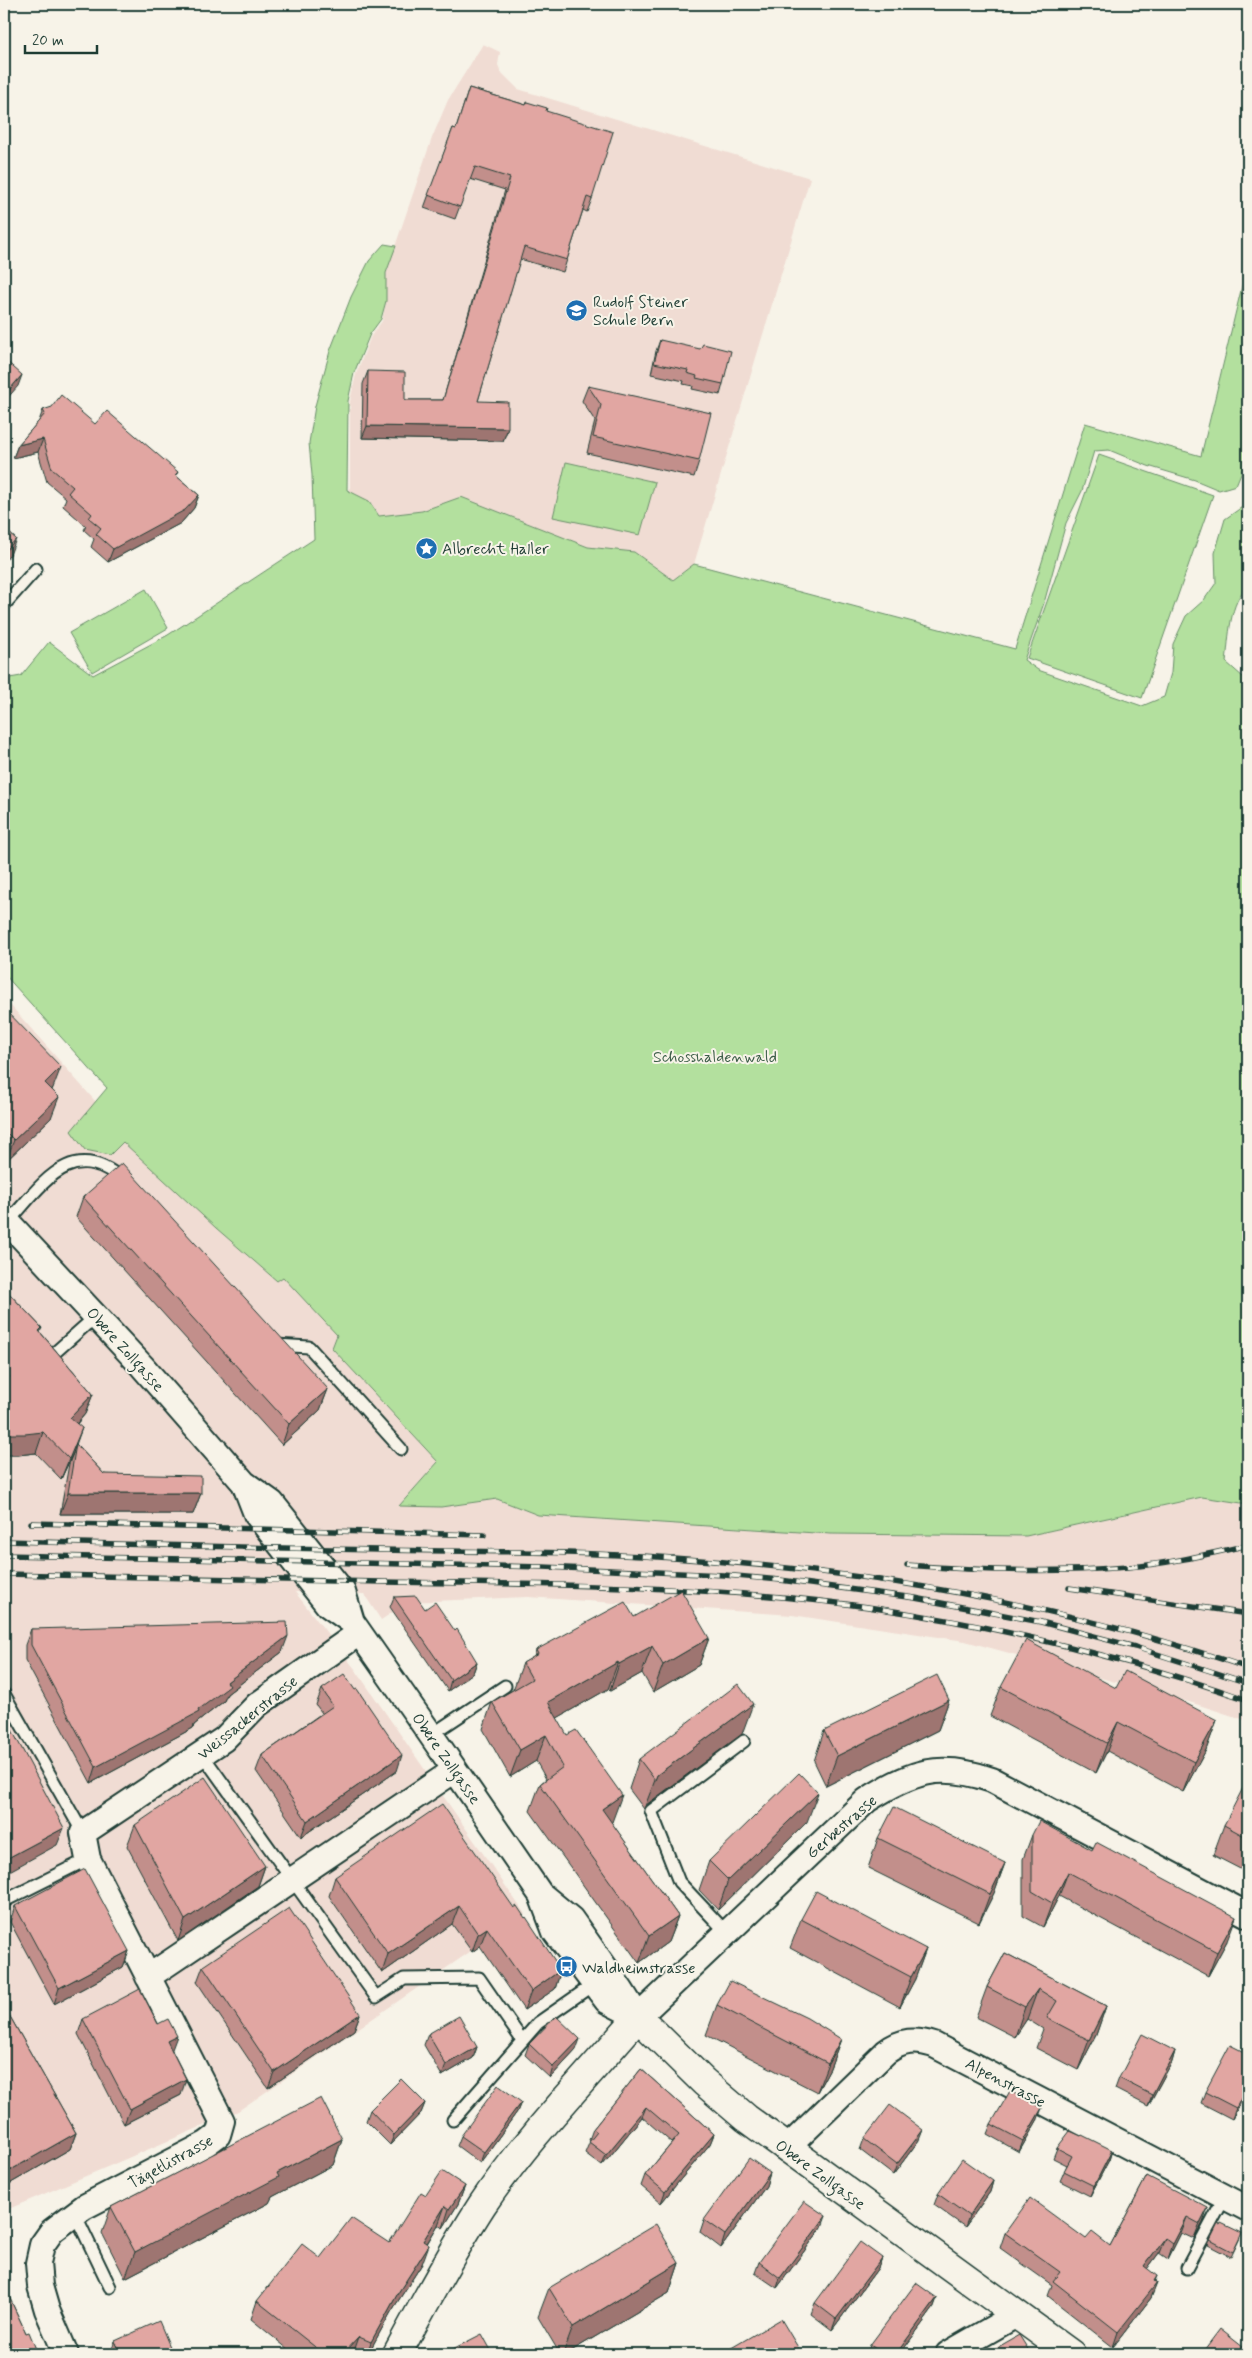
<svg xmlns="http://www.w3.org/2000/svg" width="1252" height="2358" font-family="Mynerve,sans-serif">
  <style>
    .built { fill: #f0dcd3 }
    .green { fill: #b3e09e; stroke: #698e69 }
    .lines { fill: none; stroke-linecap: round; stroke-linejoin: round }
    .lane-casing { stroke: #1f3d34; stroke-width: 15 }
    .street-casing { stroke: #1f3d34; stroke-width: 28 }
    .secondary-casing { stroke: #1f3d34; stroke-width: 31 }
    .lane { stroke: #f7f3e8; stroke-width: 11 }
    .street { stroke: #f7f3e8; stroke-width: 24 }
    .secondary { stroke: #f7f3e8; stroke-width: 28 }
    .rail-casing { stroke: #1f3d34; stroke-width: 5.5 }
    .rail { stroke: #f7f3e8; stroke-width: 4; stroke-dasharray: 11; stroke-linecap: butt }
    .wall { fill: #c28f8b; stroke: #1f3d34 }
    .shaded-wall { fill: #9e7471; stroke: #1f3d34 }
    .building { fill: #e1a6a2; stroke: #1f3d34 }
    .labels { text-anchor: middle; stroke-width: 4; stroke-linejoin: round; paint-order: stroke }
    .poi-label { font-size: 16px; fill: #1f3d34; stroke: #f7f3e8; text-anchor: start }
    .park-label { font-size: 16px; fill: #3d5e49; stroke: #f7f3e8 }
    .street-label { font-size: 16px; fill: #1f3d34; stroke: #f7f3e8 }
  </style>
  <rect width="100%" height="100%" fill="#f7f3e8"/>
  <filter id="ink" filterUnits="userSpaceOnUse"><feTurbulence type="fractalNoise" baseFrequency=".02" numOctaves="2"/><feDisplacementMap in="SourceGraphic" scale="10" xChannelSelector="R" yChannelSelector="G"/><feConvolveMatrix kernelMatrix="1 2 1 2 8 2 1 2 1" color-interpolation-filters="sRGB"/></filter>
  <g filter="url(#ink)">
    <path class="built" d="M483 44 500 52 498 65 501 72 518 89 810 178 694 564 673 580 634 552 588 547 461 497 422 511 379 516 369 501 350 492V401L356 374 371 336 382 321 386 301V273L432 138 448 100Z
      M4 998 96 1102 72 1131 123 1141 216 1228 277 1281 283 1276 337 1335 332 1348 438 1462 400 1505 441 1507 497 1499 538 1515 831 1534 1026 1536 1203 1497 1248 1504V1721L1196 1704 965 1641 792 1615 528 1597 408 1602 381 1620 364 1594 295 1592 355 1669 525 1914 238 2111 4 2211Z"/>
    <path class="green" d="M384 244 396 246 386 273V301L381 319 370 334 354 373 348 401 347 490 369 501 379 516 422 511 461 497 588 547 634 552 673 580 694 564 1015 649 1085 423 1201 456 1248 261V456L1236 485 1219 490 1195 480 1148 466 1109 450 1094 451 1082 491 1066 523 1044 603 1024 660 1038 670 1142 706 1164 697 1171 673 1173 644 1186 616 1204 600 1216 583 1215 553 1225 519 1248 503V586C1229 602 1229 638 1226 662L1243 677 1248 678V1504L1202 1497 1026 1536 831 1534 538 1515 497 1499 441 1507 399 1506 438 1462 332 1348 337 1335 283 1277 277 1281 216 1228 123 1142 110 1155 85 1150 71 1131 107 1088 4 974V679L21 676 49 642 93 675 168 635 314 539 312 475 309 443 315 406 330 351 351 297 369 261Z
      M1099 455 1213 495 1142 698 1027 658Z
      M566 462 655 482 640 535 553 517Z
      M146 589 168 628 92 672 69 633Z"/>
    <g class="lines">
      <defs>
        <path id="lane" d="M4 605 36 569
          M8 1222C42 1185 72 1135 124 1181
          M276 1345 309 1347 401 1449
          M46 1351 51 1356 96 1316
          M4 1694 83 1833
          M431 1735 505 1686
          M202 1754 376 1997 404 1979 479 1978 522 2040
          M4 1901 88 1859
          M726 1932 679 1882 651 1811 744 1741
          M453 2120 538 2023 594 1984
          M75 2214 110 2287
          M1187 2268 1225 2197"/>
        <path id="street" d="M4 1218 142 1366 244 1483 272 1503 343 1592 352 1622
          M244 1483 256 1514 328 1605 352 1622 431 1735 541 1895 555 1932 607 2001 638 2017
          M543 1896 571 1919 621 1990 638 2017
          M148 1977 455 1770
          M638 2017 867 1800C912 1771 940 1762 992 1780L1248 1915
          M786 2149 886 2052C902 2040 915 2039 934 2045L1248 2209
          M66 2354 47 2310 40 2286 38 2263 42 2245 52 2231 84 2207 206 2144 218 2135 222 2121 88 1859 83 1833 224 1739 257 1705 359 1633
          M948 2354 1016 2315"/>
        <path id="secondary" d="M397 2354C424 2304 451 2253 482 2205 527 2138 585 2079 638 2017L704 2082 746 2118 1071 2354"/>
      </defs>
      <use href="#lane" class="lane-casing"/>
      <use href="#street" class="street-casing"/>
      <use href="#secondary" class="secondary-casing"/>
      <use href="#lane" class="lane"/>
      <use href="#street" class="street"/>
      <use href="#secondary" class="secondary"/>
      <defs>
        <path id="rail" d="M31 1523 484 1535
          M4 1541C113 1544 223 1547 332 1549 446 1552 560 1550 673 1558 869 1571 1062 1604 1248 1668
          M4 1555 543 1567 724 1575 780 1580 915 1598 1041 1622 1135 1647 1248 1683
          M907 1565C981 1571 1054 1573 1128 1567 1168 1564 1209 1554 1248 1545
          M4 1574C130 1577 256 1580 383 1582 545 1584 707 1585 868 1607 998 1626 1124 1657 1248 1700
          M1069 1588 1248 1614"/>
      </defs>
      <use href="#rail" class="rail-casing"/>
      <use href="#rail" class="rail"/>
    </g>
    <path class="wall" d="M469 88 546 111 592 199 587 212 583 210 563 272 520 259 478 401 508 428 503 441 362 438 363 384 368 371 405 400H443L505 190 470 179 455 219 424 208 453 128 456 129Z
      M660 340 723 384 720 395 692 389 693 386 683 384 684 381 651 374 656 351Z
      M588 386 699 461 694 477 587 453 595 421 582 401Z
      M43 410 95 424 178 472 176 476 199 495 194 508 181 523 108 562 91 547 94 539 84 530 86 526 63 506 66 498 47 482 38 452 13 458 18 445 39 421Z
      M4 1008 53 1088 52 1090 51 1118 6 1161 4 1159Z
      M83 1197 328 1389 320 1410 282 1445 76 1217Z
      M4 1288 42 1328 40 1332 93 1394 85 1414 77 1424 76 1444 104 1474 201 1493 193 1514H60L69 1464 73 1453 61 1479 36 1453 18 1455H4Z
      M394 1597 425 1609 477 1662 473 1673 448 1691 390 1607Z
      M634 1617 709 1638 699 1665 653 1692 642 1673 610 1691 608 1689 557 1718 612 1822H611L678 1916 668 1942 639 1963 530 1811 540 1784 546 1779 536 1761 510 1777 483 1729 492 1702 513 1690 523 1663 534 1657 536 1650Z
      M31 1629 282 1652 227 1694 224 1701 194 1725 193 1728 91 1783 25 1660V1645Z
      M1001 1687 1116 1688 1217 1720 1206 1750 1183 1792 1107 1751 1096 1773 990 1716Z
      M322 1689 397 1771 301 1837 256 1771 262 1755 322 1713 316 1705Z
      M949 1700 938 1730 826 1786 814 1761 824 1731Z
      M742 1734 646 1805 644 1809 629 1789 639 1759Z
      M1248 1791V1873L1213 1855 1224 1825Z
      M807 1822 718 1910 699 1890 709 1861Z
      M135 1825 265 1866 258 1886 178 1941 127 1846Z
      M1032 1835 1227 1941 1208 1976 1059 1896 1043 1927 1023 1916V1859Z
      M878 1838 1005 1863 994 1893 979 1923 868 1868Z
      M335 1877 514 1908 561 1970 555 1989 524 2010 480 1946 472 1952 452 1924 382 1973 329 1896Z
      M15 1906 129 1951 123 1967 54 2004 10 1922Z
      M801 1919 926 1949 915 1979 900 2007 790 1948Z
      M1005 1953 1106 2006 1096 2035 1078 2070 1036 2048 1043 2029 1027 2019 1015 2037 976 2017 987 1987Z
      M203 1966 360 2014 354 2030 268 2088 197 1982Z
      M1248 1988V1996L1246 1995Z
      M717 2005 841 2039 830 2068 817 2092 706 2035Z
      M4 2006 76 2133 70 2149 4 2187Z
      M83 2019 172 2050 181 2095 124 2124 78 2034Z
      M428 2034 477 2047 473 2058 442 2076 424 2045Z
      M529 2044 576 2050 550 2078 525 2055Z
      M1175 2051 1172 2062 1148 2106 1115 2089 1119 2078Z
      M1248 2054V2089L1232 2119 1201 2103 1205 2092Z
      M641 2069 714 2134 710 2144 661 2203 641 2186 645 2175 672 2143 642 2117 602 2166 585 2153 590 2141 589 2140 593 2129Z
      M521 2102 517 2112 480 2163 457 2146 461 2136Z
      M425 2103 421 2113 390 2145 366 2121 370 2110Z
      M1038 2119 1019 2152 987 2134 991 2124Z
      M342 2139 333 2165 272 2197 269 2203 125 2278 102 2233 111 2207Z
      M864 2139 919 2140 893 2175 860 2150Z
      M1057 2148 1112 2150 1109 2160 1090 2196 1060 2181 1067 2165 1053 2158Z
      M770 2173 766 2186 721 2248 700 2232 704 2220Z
      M1147 2176 1203 2223 1194 2239 1181 2233 1168 2259 1159 2253 1147 2269 1155 2281 1157 2283 1151 2298 1113 2347 1048 2296 1052 2285 1000 2248 1005 2233 1086 2239 1110 2246Z
      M993 2181 990 2192 965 2227 934 2205 938 2194Z
      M465 2186 458 2204 443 2228 438 2225 427 2244 422 2264 391 2312 368 2354H294L251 2319 257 2301 320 2258 389 2243 426 2195Z
      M822 2227 777 2288 755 2273 759 2262Z
      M1240 2238 1231 2257 1208 2245 1210 2240Z
      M882 2258 878 2268 832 2330 811 2314 815 2303Z
      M679 2263 669 2293 566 2354H560L538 2317 549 2288Z
      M4 2286 26 2333 38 2354H5L4 2350Z
      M937 2298 933 2309 900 2354H867L870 2345Z
      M1248 2306V2319L1244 2316Z
      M115 2341 173 2354H110Z"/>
    <path class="shaded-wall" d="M22 375 18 386 4 402V396Z
      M367 426 508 428 503 441 362 438Z
      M43 439 38 452 13 458 18 445Z
      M199 495 194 508 181 523 108 562 113 549Z
      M16 539 10 555 4 562V553Z
      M61 1067 53 1088 37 1103 45 1083Z
      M59 1097 51 1118 6 1161 14 1140Z
      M328 1389 320 1410 282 1445 289 1424Z
      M93 1394 85 1414 63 1439 70 1418Z
      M82 1428 73 1453 61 1479 69 1459Z
      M43 1432 36 1453 18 1455H4V1434Z
      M68 1493H201L193 1514H60Z
      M288 1636 282 1652 227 1694 224 1701 194 1725 193 1728 91 1783 96 1767 198 1710 227 1682Z
      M709 1638 699 1665 653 1692 663 1665Z
      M652 1646 642 1673 610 1691 619 1664Z
      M477 1662 473 1673 448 1691 451 1680Z
      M618 1662 608 1689 538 1729 548 1702Z
      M949 1700 938 1730 826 1786 837 1756Z
      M753 1704 742 1734 646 1805 644 1809 655 1780 657 1775Z
      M1217 1720 1206 1750 1183 1792 1194 1762Z
      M1118 1722 1107 1751 1096 1773 1107 1743Z
      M546 1735 536 1761 510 1777 520 1750Z
      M402 1755 397 1771 301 1837 307 1821Z
      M818 1793 807 1822 718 1910 728 1880Z
      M622 1795 612 1822 592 1836 602 1809Z
      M64 1828 57 1845 4 1874V1860Z
      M1005 1863 994 1893 979 1923 990 1894Z
      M265 1866 258 1886 178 1941 185 1920Z
      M1068 1872 1059 1896 1043 1927 1052 1903Z
      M459 1906 452 1924 382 1973 388 1954Z
      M678 1916 668 1942 639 1963 649 1936Z
      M1236 1917 1227 1941 1208 1976 1217 1952Z
      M487 1928 480 1946 472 1952 478 1934Z
      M926 1949 915 1979 900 2007 911 1977Z
      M129 1951 123 1967 54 2004 59 1988Z
      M561 1970 555 1989 524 2010 531 1991Z
      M1038 1989 1027 2019 1015 2037 1025 2007Z
      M1106 2006 1096 2035 1078 2070 1089 2040Z
      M360 2014 354 2030 268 2088 274 2072Z
      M177 2036 171 2052 167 2041Z
      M580 2039 576 2050 550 2078 553 2067Z
      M841 2039 830 2068 817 2092 828 2063Z
      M477 2047 473 2058 442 2076 446 2065Z
      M1175 2051 1172 2062 1148 2106 1152 2095Z
      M186 2079 181 2095 124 2124 130 2109Z
      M1248 2085V2089L1232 2119 1236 2108Z
      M521 2102 517 2112 480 2163 484 2152Z
      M425 2103 421 2113 390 2145 394 2135Z
      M646 2107 642 2117 602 2166 606 2155Z
      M1042 2108 1038 2119 1019 2152 1023 2141Z
      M923 2130 919 2140 893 2175 897 2164Z
      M76 2133 70 2149 4 2187 9 2171Z
      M714 2134 710 2144 661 2203 665 2192Z
      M342 2139 333 2165 272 2197 269 2203 125 2278 135 2252 277 2173Z
      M1112 2150 1109 2160 1090 2196 1094 2186Z
      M770 2173 766 2186 721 2248 725 2235Z
      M993 2181 990 2192 965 2227 969 2216Z
      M465 2186 458 2204 443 2228 449 2209Z
      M445 2206 438 2225 417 2260 423 2241Z
      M1208 2208 1203 2223 1194 2239 1200 2224Z
      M826 2216 822 2227 777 2288 780 2278Z
      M1187 2217 1181 2233 1168 2259 1173 2244Z
      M1165 2238 1159 2253 1138 2281 1144 2266Z
      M429 2245 422 2264 391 2312 368 2354H367L371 2342 398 2293Z
      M882 2258 878 2268 832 2330 836 2319Z
      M679 2263 669 2293 566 2354H563L573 2327Z
      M1157 2276 1152 2289 1157 2283 1151 2298 1113 2347 1118 2332Z
      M937 2298 933 2309 900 2354H896Z
      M359 2337 353 2354H343Z"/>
    <path class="building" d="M469 88 526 105 527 102 547 108 546 111 613 132 592 199 587 197 567 260 524 247 478 401 508 402V428L367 426 368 371 405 372V400H443L510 178 475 167 460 207 428 195 453 128 456 129Z
      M660 340 700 349 703 344 731 351 723 384 696 378 697 376 687 373 688 370 654 363Z
      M4 359 22 375 4 396Z
      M588 386 711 413 699 461 593 437 601 405Z
      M61 395 95 424 107 411 178 472 175 475 199 495 185 510 113 549 96 534 101 528 89 518 92 514 68 493 73 487 52 469 43 439 18 445 45 414 43 410 52 407Z
      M4 528 16 539 4 553Z
      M4 1008 61 1067 45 1083 59 1097 14 1140 4 1130Z
      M122 1163 328 1389 289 1424 83 1197Z
      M4 1288 42 1328 39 1331 93 1394 70 1418 82 1428 69 1459 43 1432 25 1434H4V1377H10L4 1371Z
      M76 1444 104 1474 201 1476V1493H68Z
      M681 1590 709 1638 663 1665 652 1646 619 1664 618 1662 548 1702 567 1735 576 1730 622 1795 602 1809 678 1916 649 1936 540 1784 563 1767 546 1735 520 1750 492 1702 532 1679 523 1663 538 1654 536 1650 625 1602 634 1617Z
      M416 1596 425 1609 435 1602 455 1631 457 1629 477 1662 451 1680 394 1597Z
      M287 1622 288 1636 227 1682 230 1686 198 1710 199 1712 96 1767 31 1645V1629Z
      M1026 1640 1116 1688 1125 1671 1217 1720 1194 1762 1118 1722 1107 1743 1001 1687Z
      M344 1674 355 1690 357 1689 402 1755 307 1821 262 1755 333 1706 322 1689Z
      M937 1675 949 1700 837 1756 824 1731Z
      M738 1684 753 1704 657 1775 655 1780 639 1759Z
      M4 1715 64 1828 4 1860Z
      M799 1773 818 1793 728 1880 709 1861Z
      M205 1777 265 1866 185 1920 135 1825Z
      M1243 1788 1248 1791V1838L1224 1825Z
      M442 1804 514 1908 517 1906 525 1918 526 1917 561 1970 531 1991 487 1928 478 1934 459 1906 388 1954 335 1877Z
      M894 1807 1005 1863 990 1894 878 1838Z
      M1039 1821 1092 1850 1096 1842 1236 1917 1217 1952 1068 1872 1052 1903 1032 1891V1835Z
      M85 1869 129 1951 59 1988 15 1906Z
      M816 1891 926 1949 911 1977 801 1919Z
      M289 1908 360 2014 274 2072 203 1966Z
      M1005 1953 1106 2006 1089 2040 1047 2018 1057 2001 1038 1989 1025 2007 987 1987Z
      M730 1981 807 2018 841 2039 828 2063 717 2005Z
      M140 1989 158 2024 168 2019 177 2036 167 2041 186 2079 130 2109 83 2019Z
      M4 2006 76 2133 9 2171 4 2162Z
      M459 2016 477 2047 446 2065 428 2034Z
      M556 2016 580 2039 553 2067 529 2044Z
      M1142 2034 1175 2051 1152 2095 1119 2078Z
      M1230 2045 1248 2054V2085L1236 2108 1205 2092Z
      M641 2069 714 2134 665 2192 645 2175 679 2135 646 2107 606 2155 589 2142 597 2132 593 2129Z
      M401 2079 425 2103 394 2135 370 2110Z
      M498 2085 521 2102 484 2152 461 2136Z
      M1010 2091 1042 2108 1023 2141 991 2124Z
      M321 2098 342 2139 277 2173 279 2177 135 2252 111 2207Z
      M890 2105 923 2130 897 2164 864 2139Z
      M1070 2131 1081 2136 1082 2135 1112 2150 1094 2186 1064 2171 1072 2156 1057 2148Z
      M749 2158 770 2173 725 2235 704 2220Z
      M962 2159 993 2181 969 2216 938 2194Z
      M442 2171 465 2186 449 2209 445 2206 423 2241 429 2245 398 2293 371 2342 359 2337 343 2354H324L257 2301 302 2244 320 2258 351 2218 389 2243 421 2192 426 2195Z
      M1147 2176 1208 2208 1200 2224 1187 2217 1173 2244 1165 2238 1144 2266 1157 2276 1154 2281 1157 2283 1118 2332 1053 2281 1060 2272 1005 2233 1030 2198 1086 2239 1092 2232 1110 2246Z
      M804 2201 826 2216 780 2278 759 2262Z
      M1221 2223 1242 2233 1233 2252 1210 2240 1218 2224 1220 2225Z
      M656 2224 679 2263 573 2327 549 2288Z
      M860 2242 882 2258 836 2319 815 2303Z
      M916 2283 937 2298 896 2354H884L870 2345Z
      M4 2286 26 2333 29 2332 38 2354H13L4 2332Z
      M781 2319 802 2354H721Z
      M159 2321 173 2354H121L115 2341Z
      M1220 2329 1248 2351V2354H1201Z
      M482 2334 493 2354H443Z
      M1019 2335 1031 2354H986Z"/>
  </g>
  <defs>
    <symbol id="school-disc" viewBox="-11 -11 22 22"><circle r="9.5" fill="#1f6fb2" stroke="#f7f3e8"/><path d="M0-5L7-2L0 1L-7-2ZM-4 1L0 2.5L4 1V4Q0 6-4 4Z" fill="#fff"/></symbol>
    <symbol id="sight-disc" viewBox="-11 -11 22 22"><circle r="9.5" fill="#1f6fb2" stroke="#f7f3e8"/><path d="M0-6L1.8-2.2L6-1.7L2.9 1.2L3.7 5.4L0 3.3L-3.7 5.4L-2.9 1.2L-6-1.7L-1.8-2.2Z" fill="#fff"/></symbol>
    <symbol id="bus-disc" viewBox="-11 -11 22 22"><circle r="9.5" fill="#1f6fb2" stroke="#f7f3e8"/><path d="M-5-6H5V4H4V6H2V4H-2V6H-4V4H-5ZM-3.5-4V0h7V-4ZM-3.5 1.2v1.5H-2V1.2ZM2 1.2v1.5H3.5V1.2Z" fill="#fff"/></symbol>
  </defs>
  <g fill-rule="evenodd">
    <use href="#school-disc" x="564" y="298" width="25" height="25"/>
    <use href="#sight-disc" x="414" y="536" width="25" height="25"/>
    <use href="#bus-disc" x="554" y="1954" width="25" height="25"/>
  </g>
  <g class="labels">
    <g class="poi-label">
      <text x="593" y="307">Rudolf Steiner<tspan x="593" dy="18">Schule Bern</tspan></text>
      <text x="442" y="554">Albrecht Haller</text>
      <text x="582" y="1973">Waldheimstrasse</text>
    </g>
    <g class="park-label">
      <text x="715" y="1062">Schosshaldenwald</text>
    </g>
    <g class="street-label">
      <text transform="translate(126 1349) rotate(48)" y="6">Obere Zollgasse</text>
      <text transform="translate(247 1717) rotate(-39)" y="6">Weissackerstrasse</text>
      <text transform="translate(447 1758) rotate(55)" y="6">Obere Zollgasse</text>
      <text transform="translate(841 1826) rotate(-41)" y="6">Gerbestrasse</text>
      <text transform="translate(1006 2082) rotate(28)" y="6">Alpenstrasse</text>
      <text transform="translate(170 2161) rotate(-29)" y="6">Tägetlistrasse</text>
      <text transform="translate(821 2174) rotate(36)" y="6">Obere Zollgasse</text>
    </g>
  </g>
  <rect width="1252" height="2358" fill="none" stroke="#f7f3e8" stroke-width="20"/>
  <rect x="10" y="10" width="1232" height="2338" fill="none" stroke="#1f3d34" stroke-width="2" filter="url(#ink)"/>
  <path d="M25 45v8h72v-8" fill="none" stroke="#1f3d34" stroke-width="2.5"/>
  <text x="32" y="45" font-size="15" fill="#1f3d34" stroke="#f7f3e8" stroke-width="4" paint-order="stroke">20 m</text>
</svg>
